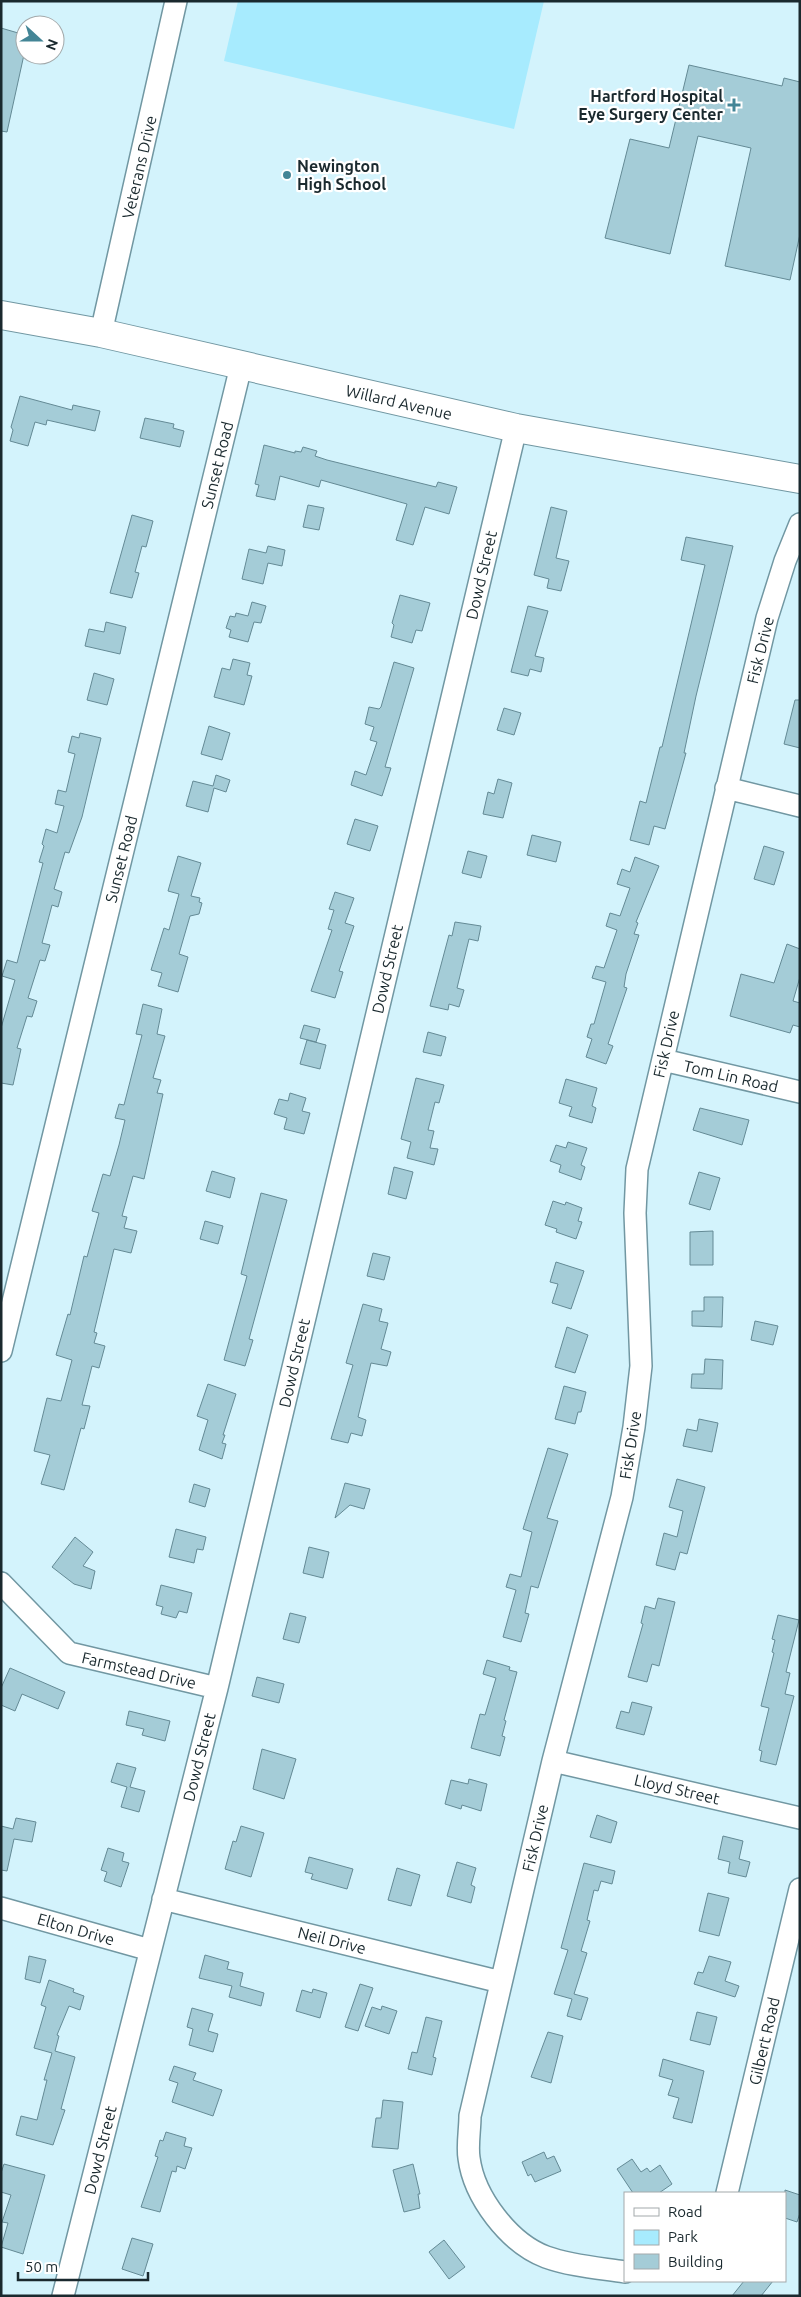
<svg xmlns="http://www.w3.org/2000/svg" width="801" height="2297" font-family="Ubuntu,sans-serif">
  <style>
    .green { fill: #a7ebfe }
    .building { fill: #a4ccd7; stroke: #648a95 }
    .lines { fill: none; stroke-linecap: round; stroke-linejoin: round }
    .street-casing { stroke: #7197a2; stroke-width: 24 }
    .secondary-casing { stroke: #7197a2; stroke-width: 30 }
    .street { stroke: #fff; stroke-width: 21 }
    .secondary { stroke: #fff; stroke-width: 28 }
    .poi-dot { fill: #438596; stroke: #fff; stroke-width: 2 }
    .labels { text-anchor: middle; stroke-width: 4.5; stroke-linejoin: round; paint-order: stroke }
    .poi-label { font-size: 16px; font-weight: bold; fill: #1a292e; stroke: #fff; text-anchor: end }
    .street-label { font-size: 16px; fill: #1a292e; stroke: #fff }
  </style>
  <rect width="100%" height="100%" fill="#d3f3fc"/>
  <path class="green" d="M238 1H544L514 129 224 61Z"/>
  <path class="building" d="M1 28 25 35V50L7 132 1 131Z
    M689 65 782 86 784 78 800 82V234L790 280 725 266 751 148 698 136 670 254 605 238 630 139 669 148Z
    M20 396 72 410 73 405 100 411 95 431 47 420 46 425 35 422 28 446 10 441 13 430 11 427Z
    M145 418 174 424 173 428 184 431 180 447 140 438Z
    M264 445 295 453V451L301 452 303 447 317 451 315 456 327 460 436 487 438 482 457 487 449 514 425 507 413 545 396 540 407 504 321 480 319 487 280 476 275 500 256 496 259 485 255 484Z
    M308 505 324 508 319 530 303 527Z
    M551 507 567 511 556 558 569 561 561 591 547 588 549 579 534 575Z
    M132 515 153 521 146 547 142 546 135 572 139 573 132 598 110 593Z
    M686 537 733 546 696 696 684 753H686L675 793 665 829 654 826 649 845 630 840 640 801 646 803 660 747H662L705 565 681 560Z
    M268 546 285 550 282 566 268 563 263 584 242 579 249 549 266 553Z
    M400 595 430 603 422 631 416 630 412 643 391 637 394 625 392 623Z
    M252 602 266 606 261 623 254 622 248 642 229 637 231 630 226 628 230 616 235 617 236 613 248 616Z
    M528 606 548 611 535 656 544 658 541 672 530 669 528 676 511 672Z
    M106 622 126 627 120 654 85 646 89 629 104 632Z
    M233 659 250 663 247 675 252 676 244 705 214 697 222 668 230 670Z
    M394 662 414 668 385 767 391 768 382 796 351 785 355 771 366 775 377 742 370 740 374 727 365 724 369 707 379 709 381 707Z
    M94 673 114 679 107 705 87 700Z
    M795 700H800V748L784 744Z
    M504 708 521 713 514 735 497 730Z
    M209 726 230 733 222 760 201 754Z
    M80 733 101 738 82 817 69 853 65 852 54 889 62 892 58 907 52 905 42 943 50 945 45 961 40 960 28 998 37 1001 32 1017 27 1016 17 1048 21 1049 13 1085 1 1083V1028L15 980 2 976 7 960 17 963 43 863 39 862 44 846 42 844 46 829 57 833 64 806 55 804 58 790 66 792 75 754 68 752 72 736 79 738Z
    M216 775 230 780 226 792 214 788 208 812 186 806 193 781 213 786Z
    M498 779 512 783 503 818 483 814 488 792 494 794Z
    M355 819 378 826 370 851 347 844Z
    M532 835 561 842 556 862 527 855Z
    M764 846 784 852 774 885 754 879Z
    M468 851 487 856 481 878 462 873Z
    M178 856 201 863 191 896 200 898 199 902 202 903 199 914 190 916 179 954 188 957 178 992 158 986 162 973 151 970 164 928 169 930 179 894 168 891Z
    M635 857 659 866 636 922 638 923 634 934 639 935 626 974 624 987 627 988 608 1044 613 1046 606 1064 586 1057 592 1039 587 1037 591 1024H594L606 982 592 978 596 966 604 968 617 930 606 926 610 913 620 916 630 888 617 884 622 869 630 872Z
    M335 892 354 898 345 923 354 926 339 971 343 972 335 998 311 991 332 930 328 929 334 910 329 909Z
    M455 922 481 926 478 941 469 939 457 988 464 990 459 1007 449 1004 448 1010 430 1006 449 935 452 936Z
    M787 944 800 949V977L793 1001 800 1003V1027L793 1025 790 1033 730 1016 741 974 774 983Z
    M143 1004 162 1009 157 1034 165 1036 153 1078 161 1080 157 1093 163 1094 144 1179 133 1176 122 1216 127 1217 124 1228 137 1231 131 1253 114 1249 94 1332 97 1333 94 1343 105 1346 99 1368 92 1366 82 1405 90 1406 84 1429 81 1428 64 1490 41 1484 50 1455 34 1451 47 1398 61 1401 72 1360 56 1355 68 1314 70 1315 84 1256 87 1257 99 1213 92 1211 103 1174 110 1176 119 1145 125 1120 115 1118 119 1104 124 1105 142 1035 136 1034Z
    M304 1025 320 1029 316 1042 300 1038Z
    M428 1032 446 1037 441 1056 423 1052Z
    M307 1040 326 1045 320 1069 300 1064Z
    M416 1078 444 1085 439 1103 435 1102 428 1130 434 1131 430 1148 438 1149 434 1165 407 1158 411 1142 401 1139Z
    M566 1079 597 1088 592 1106 596 1108 592 1123 569 1116 572 1107 559 1103Z
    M290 1093 306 1098 302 1111 310 1113 304 1134 284 1129 287 1118 274 1114 279 1099 288 1101Z
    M700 1108 749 1120 742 1145 693 1130Z
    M568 1142 587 1148 581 1165 585 1167 581 1180 559 1172 561 1165 550 1161 556 1145 566 1148Z
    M394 1167 413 1172 406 1199 388 1194Z
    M212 1171 235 1178 230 1198 206 1191Z
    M699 1172 720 1178 710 1210 689 1204Z
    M261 1193 287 1200 249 1339 253 1340 245 1366 224 1360 247 1276 241 1274Z
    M553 1201 565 1205 566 1202 582 1208 578 1221 582 1222 576 1239 556 1232 557 1229 545 1225Z
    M205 1221 223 1226 218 1244 200 1239Z
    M713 1231V1265H690V1232Z
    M373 1253 390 1257 384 1280 367 1276Z
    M556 1262 584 1271 571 1309 552 1303 558 1284 550 1282Z
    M704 1297H723L722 1327 692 1326V1311H704Z
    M363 1304 382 1309 379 1321 388 1323 381 1349 391 1352 387 1366 371 1363 358 1417 366 1420 362 1436 351 1433 348 1443 331 1439 353 1365 346 1363Z
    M755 1321 778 1326 773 1345 751 1340Z
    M567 1327 588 1335 575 1373 555 1367Z
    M705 1359 723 1360 722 1389 691 1388 692 1374H704Z
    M208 1384 236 1394 223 1435H225L222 1443 226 1444 222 1459 199 1450 208 1420 197 1416Z
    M564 1386 586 1392 581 1412H578L575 1424 555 1419Z
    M699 1419 718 1423 712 1452 683 1446 687 1429 697 1431Z
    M548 1448 568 1454 547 1518 558 1521 538 1588 531 1586 525 1613 529 1614 521 1642 503 1637 516 1590 506 1587 510 1574 521 1577 532 1532 523 1529Z
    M677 1479 705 1487 687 1554 680 1552 675 1570 656 1565 664 1533 677 1537 683 1511 669 1507Z
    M345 1483 370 1489 364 1509 350 1505 335 1518Z
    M194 1484 210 1489 205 1507 189 1502Z
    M176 1529 206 1537 203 1550 197 1549 194 1563 169 1557Z
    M75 1537 93 1552 83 1566 95 1571 91 1589 74 1584 52 1567Z
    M309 1547 329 1552 323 1578 303 1573Z
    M161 1585 192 1593 187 1613 179 1611 176 1618 161 1614 163 1607 156 1605Z
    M658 1598 675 1602 659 1666 652 1664 647 1682 628 1677 643 1624 641 1623 645 1606 655 1609Z
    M290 1613 306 1617 299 1643 283 1639Z
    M778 1615 799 1620 786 1672 790 1673 785 1694 794 1696 776 1765 760 1761 762 1751 759 1750 769 1708 761 1706 774 1653 772 1652 775 1640 772 1639Z
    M487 1660 510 1667 509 1670 517 1672 504 1720 506 1721 502 1736 505 1737 500 1756 471 1748 480 1714 485 1715 496 1678 483 1674Z
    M10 1668 65 1692 58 1709 22 1694 15 1711 1 1705V1688Z
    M257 1677 284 1684 279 1703 252 1696Z
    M632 1702 652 1707 644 1735 616 1728 621 1711 629 1713Z
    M129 1711 170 1721 165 1741 142 1735 144 1729 126 1725Z
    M262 1749 296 1759 284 1799 253 1789Z
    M117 1763 136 1768 130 1787 145 1791 139 1812 121 1807 127 1787 111 1782Z
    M469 1779 487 1784 481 1811 462 1805 461 1809 445 1804 451 1780 468 1784Z
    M597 1815 617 1822 611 1843 590 1837Z
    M16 1818 36 1822 32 1842 14 1839 7 1871 1 1870V1826L13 1829Z
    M241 1826 264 1833 251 1877 225 1869 233 1841 236 1842Z
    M723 1836 743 1841 739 1859 750 1862 746 1877 728 1873 730 1862 718 1859Z
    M108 1848 124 1853 122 1861 129 1863 121 1887 104 1881 107 1872 101 1870Z
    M309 1857 353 1869 347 1889 311 1879 313 1874 305 1872Z
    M457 1862 476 1868 471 1885 475 1887 471 1903 447 1896Z
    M584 1863 615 1871 612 1884 601 1881 598 1891 594 1890 587 1920 590 1921 581 1951 587 1953 574 1994 588 1998 581 2020 567 2016 572 1999 554 1994 568 1950 561 1948Z
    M397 1868 420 1875 411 1906 388 1900Z
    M708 1893 729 1898 719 1936 699 1931Z
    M205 1955 229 1962 227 1969 243 1973 240 1986 264 1993 261 2006 229 1997 232 1986 199 1978Z
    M29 1956 46 1960 40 1983 25 1979Z
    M709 1956 731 1962 725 1981 739 1986 735 1997 694 1984 698 1972 703 1973Z
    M49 1980 74 1989 73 1992 84 1996 80 2010 69 2006 57 2035 59 2036 55 2051 75 2057 61 2109 65 2110 53 2145 16 2135 21 2116 37 2120 47 2080H44L52 2053 34 2048 46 2007 41 2005Z
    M360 1984 373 1988 358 2031 345 2027Z
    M313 1989 327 1993 320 2018 296 2011 302 1990 312 1993Z
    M382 2006 397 2011 389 2034 365 2026 372 2007 381 2010Z
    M192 2008 213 2014 208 2031 218 2034 213 2052 189 2045 193 2029 187 2027Z
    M697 2012 717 2017 710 2045 690 2040Z
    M426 2017 442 2021 433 2057 436 2058 432 2075 408 2069 412 2052 417 2053Z
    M548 2032 563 2036 551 2083 531 2077Z
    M663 2059 704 2071 692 2123 673 2118 679 2098 668 2095 673 2080 659 2076Z
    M174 2066 196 2073 193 2080 222 2090 213 2116 172 2102 178 2083 169 2080Z
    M383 2100 403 2102 398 2149 372 2147 376 2118H381Z
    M166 2132 186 2138 184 2146 192 2148 185 2169 177 2166 176 2172 172 2171 160 2212 141 2207 158 2157 155 2156 160 2140 163 2141Z
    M544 2152 547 2159 554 2156 561 2171 535 2182 531 2174 528 2176 522 2162Z
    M632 2159 641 2172 647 2168 650 2172 660 2165 672 2184 659 2193H633L617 2169Z
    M4 2164 45 2175 23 2254 1 2247 8 2223 2 2222 11 2195 1 2192V2173Z
    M413 2164 420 2194H418L420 2208 404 2212 393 2170Z
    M785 2190 800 2195V2213L797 2222 785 2218Z
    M132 2238 153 2244 143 2276 122 2269Z
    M444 2240 465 2267 449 2279 429 2252Z
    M744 2281H773L761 2296H732Z"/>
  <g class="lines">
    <defs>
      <path id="street" d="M101 333 176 1
        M726 788 800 806
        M663 1060 800 1092
        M1 1351 241 366
        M1 1583 69 1653 217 1688
        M553 1761 800 1818
        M163 1899 501 1982
        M1 1908 150 1950
        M727 2193 800 1889
        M625 2272C599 2268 571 2266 546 2257 509 2243 474 2197 469 2158 467 2145 470 2130 470 2116L553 1761 622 1497 634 1427 641 1366 635 1213 637 1169 767 618 785 561 800 524
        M63 2296 217 1688 516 428"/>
      <path id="secondary" d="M1 315 101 333 516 428 800 479"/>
    </defs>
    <use href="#street" class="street-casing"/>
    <use href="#secondary" class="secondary-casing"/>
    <use href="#street" class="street"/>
    <use href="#secondary" class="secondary"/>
  </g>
  <g class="poi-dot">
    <path d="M731.5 97.5h5v5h5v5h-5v5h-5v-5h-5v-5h5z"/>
    <circle cx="287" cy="175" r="5"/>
  </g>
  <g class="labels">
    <g class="poi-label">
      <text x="723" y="102">Hartford Hospital<tspan x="723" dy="18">Eye Surgery Center</tspan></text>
      <text x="297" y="172" text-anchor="start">Newington<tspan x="297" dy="18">High School</tspan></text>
    </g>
    <g class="street-label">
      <text transform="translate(139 167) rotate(-77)" y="6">Veterans Drive</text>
      <text transform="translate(399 402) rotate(13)" y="6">Willard Avenue</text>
      <text transform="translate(217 465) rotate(-76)" y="6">Sunset Road</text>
      <text transform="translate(481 575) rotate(-77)" y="6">Dowd Street</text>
      <text transform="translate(760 650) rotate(-76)" y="6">Fisk Drive</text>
      <text transform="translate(121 859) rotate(-76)" y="6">Sunset Road</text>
      <text transform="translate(387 969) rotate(-77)" y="6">Dowd Street</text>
      <text transform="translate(666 1044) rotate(-77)" y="6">Fisk Drive</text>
      <text transform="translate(731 1076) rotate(13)" y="6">Tom Lin Road</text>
      <text transform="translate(294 1363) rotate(-77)" y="6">Dowd Street</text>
      <text transform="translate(630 1445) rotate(-81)" y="6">Fisk Drive</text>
      <text transform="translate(139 1670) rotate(13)" y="6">Farmstead Drive</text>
      <text transform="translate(199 1757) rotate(-76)" y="6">Dowd Street</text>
      <text transform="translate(677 1789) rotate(13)" y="6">Lloyd Street</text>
      <text transform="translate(535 1838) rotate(-77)" y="6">Fisk Drive</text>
      <text transform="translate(76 1929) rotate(16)" y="6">Elton Drive</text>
      <text transform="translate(332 1940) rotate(14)" y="6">Neil Drive</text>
      <text transform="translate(764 2041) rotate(-77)" y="6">Gilbert Road</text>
      <text transform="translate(100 2150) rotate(-76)" y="6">Dowd Street</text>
    </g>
  </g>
  <rect width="801" height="2297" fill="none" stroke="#1a292e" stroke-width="5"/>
  <rect x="624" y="2192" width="162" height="90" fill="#ffffff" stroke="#a3a9ab"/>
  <rect x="634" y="2208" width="25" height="8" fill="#ffffff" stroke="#a3a9ab"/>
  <text x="668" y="2217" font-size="15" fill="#1a292e">Road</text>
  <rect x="634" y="2230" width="25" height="15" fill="#a7ebfe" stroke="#a3a9ab"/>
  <text x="668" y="2242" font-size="15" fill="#1a292e">Park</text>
  <rect x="634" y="2254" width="25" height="15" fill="#a4ccd7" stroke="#a3a9ab"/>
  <text x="668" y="2267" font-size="15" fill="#1a292e">Building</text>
  <g transform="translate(40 40) rotate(111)"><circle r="24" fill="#ffffff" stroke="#a3a9ab"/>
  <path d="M0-4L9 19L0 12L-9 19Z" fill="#438596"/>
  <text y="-8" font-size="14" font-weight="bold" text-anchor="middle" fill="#1a292e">N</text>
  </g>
  <path d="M18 2272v8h130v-8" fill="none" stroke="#1a292e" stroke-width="2.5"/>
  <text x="25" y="2272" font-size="15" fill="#1a292e" stroke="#ffffff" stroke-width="4" paint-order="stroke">50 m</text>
</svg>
